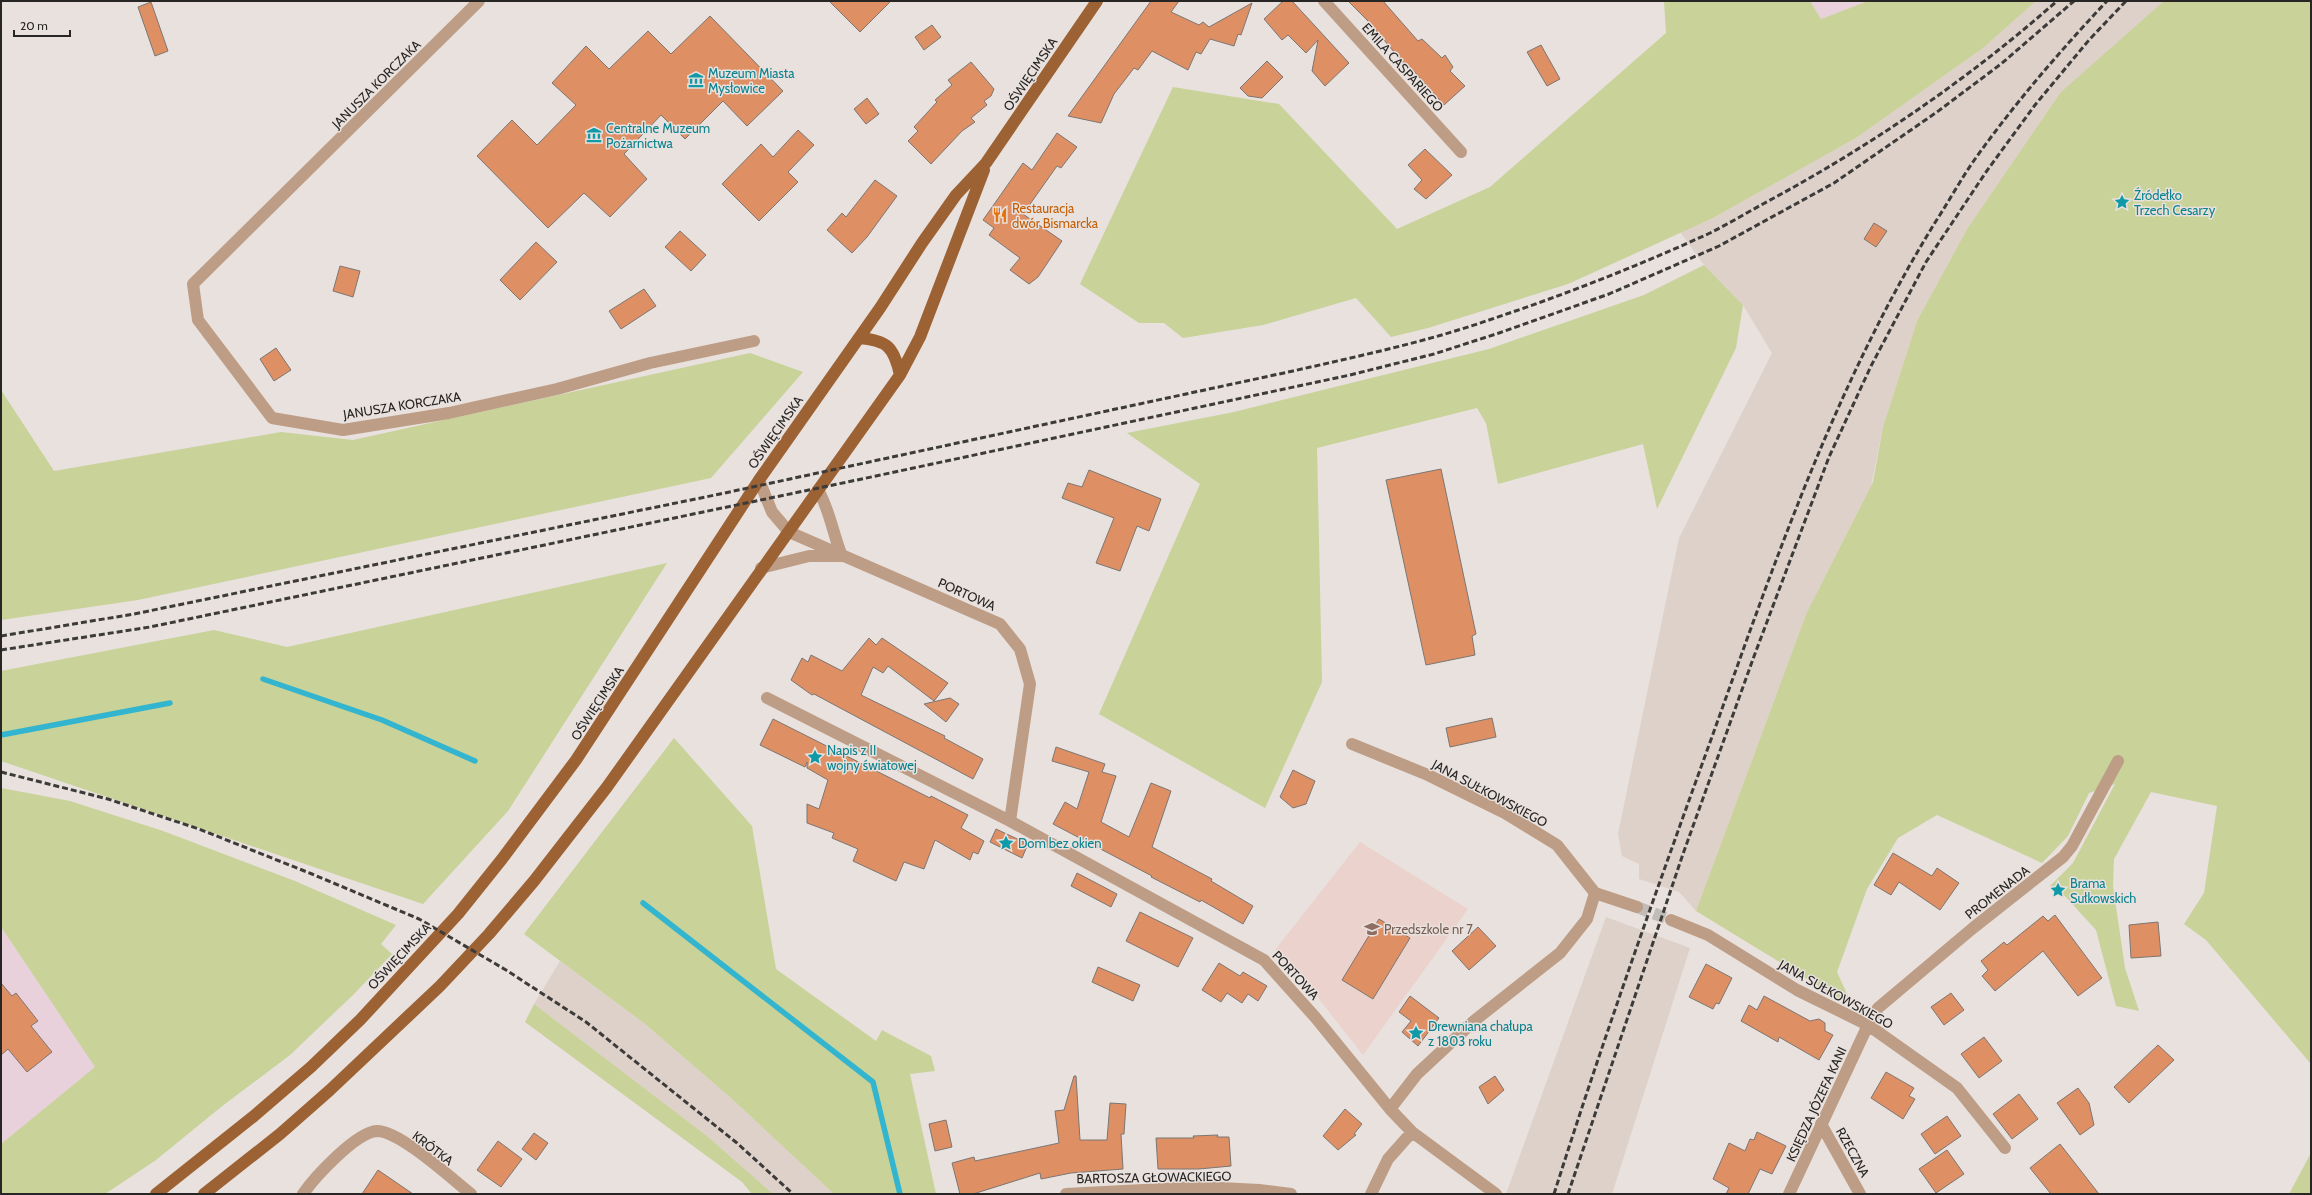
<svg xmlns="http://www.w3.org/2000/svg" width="2312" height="1195" font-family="Cabin,sans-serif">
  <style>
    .built { fill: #ded1ca }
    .industrial { fill: #e9d1dc }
    .education { fill: #ecd2cd }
    .green { fill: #c8d299 }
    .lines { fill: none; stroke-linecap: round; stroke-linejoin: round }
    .stream { stroke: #33b5cf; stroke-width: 5.5 }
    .building { fill: #df8f64; stroke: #7c7673 }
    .minor-tunnel { stroke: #c2bcb8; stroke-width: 12; stroke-dasharray: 12 6; stroke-linecap: butt }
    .minor { stroke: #be9d86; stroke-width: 12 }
    .major { stroke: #9c6234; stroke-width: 12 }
    .rail { stroke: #3d3b39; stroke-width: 3; stroke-dasharray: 6 3; stroke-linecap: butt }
    .labels { text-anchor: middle; stroke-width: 3; stroke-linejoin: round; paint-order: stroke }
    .street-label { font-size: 13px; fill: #282625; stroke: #e8e1dd }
    .culture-label { font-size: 13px; fill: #0d838f; stroke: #e8e1dd; text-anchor: start }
    .food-label { font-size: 13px; fill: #c56008; stroke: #e8e1dd; text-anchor: start }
    .education-label { font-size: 13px; fill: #785e54; stroke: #e8e1dd; text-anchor: start }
  </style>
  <rect width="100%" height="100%" fill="#e8e1dd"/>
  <path class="built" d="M2036 1H2184L2060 93 1967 229 1917 321 1883 427 1871 486 1807 612 1696 911 1679 892 1639 879V864L1622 856 1618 834 1679 538 1772 353 1743 305 1704 265 1680 232 1713 218 1856 138 1983 48Z
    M1606 917 1690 948 1612 1194H1506Z
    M560 961 645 1024 731 1098 834 1194H773L707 1136 534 1004Z"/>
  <path class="industrial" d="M1810 1H1868L1821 19Z
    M1 927 95 1067 1 1144Z"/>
  <path class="education" d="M1360 842 1468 909 1363 1055 1290 962 1275 950Z"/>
  <path class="green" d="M1664 1H1810L1821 19 1868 1H2036L1983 48 1856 138 1713 218 1568 284 1428 328 1391 337 1356 298 1263 325 1183 338 1164 323H1139L1080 284 1173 87 1279 104 1397 229 1490 187 1666 33Z
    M2164 1H2311V1064L2206 940 2184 924 2204 893 2217 806 2151 792 2114 859 2113 886 2125 968 2139 1011 2116 1006 2096 930 2065 896 2049 887 2073 863 2115 784 2089 793 2068 836 2042 863 1937 815 1898 838 1867 889 1837 972 1853 1007 1696 911 1807 612 1873 482 1883 427 1917 321 1967 229 2060 93Z
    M1704 265 1743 305 1736 348 1657 509 1643 444 1498 484 1486 423 1477 408 1317 448 1322 682 1265 808 1099 714 1200 484 1127 433 1234 412 1489 349 1644 295Z
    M750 353 803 372 711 478 138 600 1 620V390L54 471 281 432 353 440Z
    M667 563 508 811 423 904 1 761V671L214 630 287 647Z
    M674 738 752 826 776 969 876 1041 882 1030 931 1056 935 1071 910 1074 936 1194H834L731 1098 645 1024 524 934Z
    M1 788 70 801 163 831 295 881 396 925 381 944 392 954 354 994 290 1055 221 1107 156 1160 105 1194H1V1144L95 1067 1 927Z
    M534 1004 707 1136 773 1194H752L742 1182 525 1022Z
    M2311 1153V1194H2289Z"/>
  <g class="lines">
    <path class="stream" d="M263 679 382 720 475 761
      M1 735 170 703
      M643 903 873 1082 900 1194"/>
  </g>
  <path class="building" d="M829 1H891L860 32Z
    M1151 1H1179L1171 12 1199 25 1203 22 1209 27 1252 3 1241 35 1238 34 1234 46 1210 39 1201 54 1196 52 1188 70 1152 51 1138 70 1134 68 1114 94 1101 123 1068 116Z
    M1283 1H1292L1349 63 1325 86 1312 71 1318 40 1306 53 1288 35 1282 40 1264 19Z
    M1348 1H1383L1418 41 1422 39 1442 58 1445 55 1453 67 1450 71 1465 86 1444 105 1412 69 1410 71 1368 21Z
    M151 2 168 51 155 56 138 7Z
    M710 16 783 91 747 126 723 101 685 139 661 115 624 154 647 179 610 217 584 193 548 228 477 156 512 120 537 145 576 105 552 83 586 46 609 69 648 31 671 54Z
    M932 25 941 37 924 50 915 37Z
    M1541 45 1560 79 1547 86 1527 52Z
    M1267 61 1283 77 1262 98 1248 96 1240 88Z
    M971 62 994 89 991 96 984 101 987 105 971 118 975 122 962 131 931 164 908 141 918 131 914 127 937 102 935 100 952 85 948 80Z
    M867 98 879 114 866 124 854 109Z
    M798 130 814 145 788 172 798 182 759 221 722 184 761 144 773 157Z
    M1057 133 1077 147 1061 168 1057 166 1023 214 1062 241 1038 277 1029 284 1010 270 1020 258 989 235 994 228 983 220 1023 163 1032 170Z
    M1425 149 1452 175 1426 199 1414 189 1422 180 1408 165Z
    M875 180 897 196 867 237 852 253 827 230 842 213 846 217Z
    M1874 223 1887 231 1876 247 1864 239Z
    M680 231 706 255 691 271 665 247Z
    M536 242 557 262 520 300 500 280Z
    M340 266 360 271 353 297 333 291Z
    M644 289 656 306 621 329 609 311Z
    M276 348 291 370 274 381 260 359Z
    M1441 469 1476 634 1472 636 1475 655 1426 665 1386 480Z
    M1089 470 1161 499 1149 531 1137 526 1120 571 1096 563 1114 518 1062 498 1068 483 1082 487Z
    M869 638 876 645 882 638 948 683 934 701 888 666 883 673 873 667 861 695 945 736 944 738 983 759 973 779 814 694 812 695 791 680 802 658 808 662 811 655 842 671Z
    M950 698 959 704 946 722 924 704Z
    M1492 718 1496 737 1450 747 1446 728Z
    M773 719 930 798 931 796 968 815 961 828 984 841 978 854 973 852 970 860 935 840 924 869 904 862 896 881 853 861 858 849 832 838 834 833 807 823V804L819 809 828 780 807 768V762L805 767 760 745Z
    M1056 747 1105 764 1102 772 1116 776 1101 822 1129 837 1151 783 1171 791 1152 847 1212 879 1211 881 1253 906 1243 924 1201 900 1200 902 1151 877 1152 876 1053 824 1065 802 1077 809 1089 772 1052 761Z
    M1293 770 1315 781 1306 804 1293 808 1280 797Z
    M996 829 1028 844 1022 858 990 842Z
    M1893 853 1932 876 1937 868 1959 883 1940 910 1899 882 1891 895 1874 885Z
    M1077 873 1117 894 1111 907 1071 886Z
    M1140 912 1193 938 1178 967 1126 941Z
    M2055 915 2102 978 2078 996 2043 951 1995 991 1982 976 1988 970 1981 961 2004 942 2007 945 2043 916 2048 921Z
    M1379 919 1410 938 1373 999 1342 980Z
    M2158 922 2161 956 2131 958 2129 925Z
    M1478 927 1496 946 1469 970 1452 951Z
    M1219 963 1240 976 1243 972 1267 986 1258 1001 1248 994 1242 1003 1227 993 1221 1002 1202 990Z
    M1706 964 1732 978 1719 1004 1716 1003 1713 1009 1689 997Z
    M1098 967 1140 985 1133 1001 1092 982Z
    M1 983 12 996 16 993 38 1021 31 1026 52 1052 27 1072 8 1049 1 1055Z
    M1951 993 1964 1010 1944 1025 1931 1007Z
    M1410 996 1439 1018 1418 1046 1402 1032 1411 1021 1399 1012Z
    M1764 996 1810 1021 1819 1019 1825 1023V1031L1833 1035 1819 1060 1779 1037 1778 1042 1741 1021 1749 1005 1757 1010Z
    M1984 1037 2002 1061 1979 1078 1961 1054Z
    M2158 1045 2174 1060 2129 1103 2114 1087Z
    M1886 1072 1914 1088 1909 1096 1915 1099 1903 1119 1871 1098Z
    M1074 1076H1076L1080 1140H1107L1110 1103 1126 1104 1124 1134H1121L1123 1169 1071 1173 1041 1179 1040 1173 973 1194H960L952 1163 974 1157 975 1161 1059 1143 1055 1111 1064 1110Z
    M1495 1076 1504 1090 1488 1104 1479 1087Z
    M2078 1088 2089 1103 2094 1125 2080 1135 2057 1103Z
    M2019 1094 2038 1119 2012 1139 1993 1114Z
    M1345 1109 1362 1124 1354 1134 1356 1135 1338 1150 1323 1136Z
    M1947 1116 1961 1136 1935 1154 1921 1134Z
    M946 1120 952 1147 935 1151 929 1124Z
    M1757 1132 1786 1146 1772 1174 1760 1169 1748 1194H1726L1729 1188 1713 1179 1729 1143 1745 1151 1750 1139 1754 1140Z
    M534 1133 548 1143 536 1160 522 1149Z
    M1218 1135 1217 1137H1229L1231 1166 1199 1169H1158L1156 1138H1194L1193 1136Z
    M498 1141 522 1159 501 1187 477 1170Z
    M2060 1144 2099 1194H2051L2030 1168Z
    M1947 1150 1964 1174 1936 1193 1919 1169Z
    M378 1170 413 1194H362Z"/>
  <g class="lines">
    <path class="minor-tunnel" d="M1637 907 1671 920"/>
    <path class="minor" d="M479 1 193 284 198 320 272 418 343 430 449 413 557 389 650 363 754 341
      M1324 1 1461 152
      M759 480 772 512 789 532 1000 624 1020 649 1030 684 1010 821 1264 960 1315 1017 1390 1109 1412 1132 1496 1194
      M761 568 809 556H842C833 535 830 510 818 490
      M767 698 1010 821
      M1352 744 1428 775 1503 812 1557 845 1595 893 1637 907
      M1671 920 1708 935 1797 990 1868 1025 1957 1088 2005 1148
      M1390 1109 1417 1074 1474 1021 1560 953 1587 919 1595 893
      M1821 1124 1860 1194
      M303 1194C314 1178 356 1132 377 1131 400 1131 451 1178 471 1194
      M1066 1194 1201 1187 1259 1190 1291 1194
      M1371 1194 1388 1159 1412 1132
      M1789 1194 1868 1025 1878 1008 1973 928 2063 857 2072 846 2118 761"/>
    <path class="major" d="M859 338C887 340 894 347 900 375
      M156 1194 254 1116 311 1067 360 1020 458 914 502 859 576 760 759 480 880 308 922 243 956 195 986 163 1097 1
      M204 1194 280 1134 330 1090 440 986 489 934 534 881 607 787 900 375 920 337 984 170"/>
    <path class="rail" d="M1 636 134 614 720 494 1293 371C1359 356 1426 342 1489 320 1564 295 1638 266 1710 233 1732 222 1753 209 1774 198 1875 143 1971 77 2057 1
      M1 650 150 627 857 480 1350 375 1434 354 1499 333 1609 294 1719 246 1834 183 1937 112 2001 64 2074 1
      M1 772 108 799 199 829 312 874 419 919 506 970 586 1022 737 1143 793 1194
      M1554 1194C1603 1039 1658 886 1713 734 1776 558 1837 381 1936 221 1949 201 1961 179 1975 159 2015 103 2060 51 2107 1
      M1568 1194 1683 854 1753 659 1829 457 1871 366 1926 262 1986 172 2035 105 2089 40 2126 1"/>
  </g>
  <defs>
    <symbol id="museum-bare" viewBox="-9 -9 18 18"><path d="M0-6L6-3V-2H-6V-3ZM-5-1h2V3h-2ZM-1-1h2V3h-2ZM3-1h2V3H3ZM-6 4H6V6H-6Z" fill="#0f9aa8" stroke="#e8e1dd" stroke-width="2.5" paint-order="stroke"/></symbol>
    <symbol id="sight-bare" viewBox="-9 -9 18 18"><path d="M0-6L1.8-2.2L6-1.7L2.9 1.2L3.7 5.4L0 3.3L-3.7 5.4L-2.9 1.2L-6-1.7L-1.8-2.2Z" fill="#0f9aa8" stroke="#e8e1dd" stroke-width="2.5" paint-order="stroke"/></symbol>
    <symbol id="restaurant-bare" viewBox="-9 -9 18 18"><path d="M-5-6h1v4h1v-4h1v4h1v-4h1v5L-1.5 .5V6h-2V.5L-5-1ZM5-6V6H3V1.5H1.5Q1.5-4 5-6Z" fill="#e8710a" stroke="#e8e1dd" stroke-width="2.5" paint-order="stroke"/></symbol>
    <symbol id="school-bare" viewBox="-9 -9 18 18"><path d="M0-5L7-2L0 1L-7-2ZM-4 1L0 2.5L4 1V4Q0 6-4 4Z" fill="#8d6e63" stroke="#e8e1dd" stroke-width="2.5" paint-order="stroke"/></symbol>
  </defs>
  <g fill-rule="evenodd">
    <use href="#museum-bare" x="685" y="69" width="22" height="22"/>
    <use href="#museum-bare" x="583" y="124" width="22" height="22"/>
    <use href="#sight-bare" x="2111" y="191" width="22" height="22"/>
    <use href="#restaurant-bare" x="989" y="204" width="22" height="22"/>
    <use href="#sight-bare" x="804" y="746" width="22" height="22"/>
    <use href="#sight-bare" x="995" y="832" width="22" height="22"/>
    <use href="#sight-bare" x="2047" y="879" width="22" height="22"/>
    <use href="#school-bare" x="1361" y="918" width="22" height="22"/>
    <use href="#sight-bare" x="1405" y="1022" width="22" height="22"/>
  </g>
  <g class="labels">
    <g class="street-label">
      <text transform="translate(1403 67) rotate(48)" y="5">EMILA CASPARIEGO</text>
      <text transform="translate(1030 74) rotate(-56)" y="5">OŚWIĘCIMSKA</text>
      <text transform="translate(376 84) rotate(-45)" y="5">JANUSZA KORCZAKA</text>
      <text transform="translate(402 405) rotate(-9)" y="5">JANUSZA KORCZAKA</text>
      <text transform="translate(775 432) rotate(-55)" y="5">OŚWIĘCIMSKA</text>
      <text transform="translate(967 594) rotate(24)" y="5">PORTOWA</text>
      <text transform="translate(597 703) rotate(-57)" y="5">OŚWIĘCIMSKA</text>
      <text transform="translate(1490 793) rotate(28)" y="5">JANA SUŁKOWSKIEGO</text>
      <text transform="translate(1997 892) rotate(-38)" y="5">PROMENADA</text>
      <text transform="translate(399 956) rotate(-47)" y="5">OŚWIĘCIMSKA</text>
      <text transform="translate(1296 975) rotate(47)" y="5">PORTOWA</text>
      <text transform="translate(1836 994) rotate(29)" y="5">JANA SUŁKOWSKIEGO</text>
      <text transform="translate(1816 1104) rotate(-65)" y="5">KSIĘDZA JÓZEFA KANI</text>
      <text transform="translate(433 1148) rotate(37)" y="5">KRÓTKA</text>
      <text transform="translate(1853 1152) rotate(61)" y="5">RZECZNA</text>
      <text transform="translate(1154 1177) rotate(-1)" y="5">BARTOSZA GŁOWACKIEGO</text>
    </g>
    <g class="culture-label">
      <text x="708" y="78">Muzeum Miasta<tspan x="708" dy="15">Mysłowice</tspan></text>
      <text x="606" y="133">Centralne Muzeum<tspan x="606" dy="15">Pożarnictwa</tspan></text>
      <text x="2134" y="200">Źródełko<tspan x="2134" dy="15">Trzech Cesarzy</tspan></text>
      <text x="827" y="755">Napis z II<tspan x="827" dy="15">wojny światowej</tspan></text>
      <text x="1018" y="848">Dom bez okien</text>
      <text x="2070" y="888">Brama<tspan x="2070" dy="15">Sułkowskich</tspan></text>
      <text x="1428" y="1031">Drewniana chałupa<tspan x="1428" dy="15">z 1803 roku</tspan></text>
    </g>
    <g class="food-label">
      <text x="1012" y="213">Restauracja<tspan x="1012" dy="15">dwór Bismarcka</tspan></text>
    </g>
    <g class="education-label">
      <text x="1384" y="934">Przedszkole nr 7</text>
    </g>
  </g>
  <rect width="2312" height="1195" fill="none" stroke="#282625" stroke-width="4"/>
  <path d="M14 30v6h56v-6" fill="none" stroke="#282625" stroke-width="2"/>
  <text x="20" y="30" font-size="12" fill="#282625" stroke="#e8e1dd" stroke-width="3" paint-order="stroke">20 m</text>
</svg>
